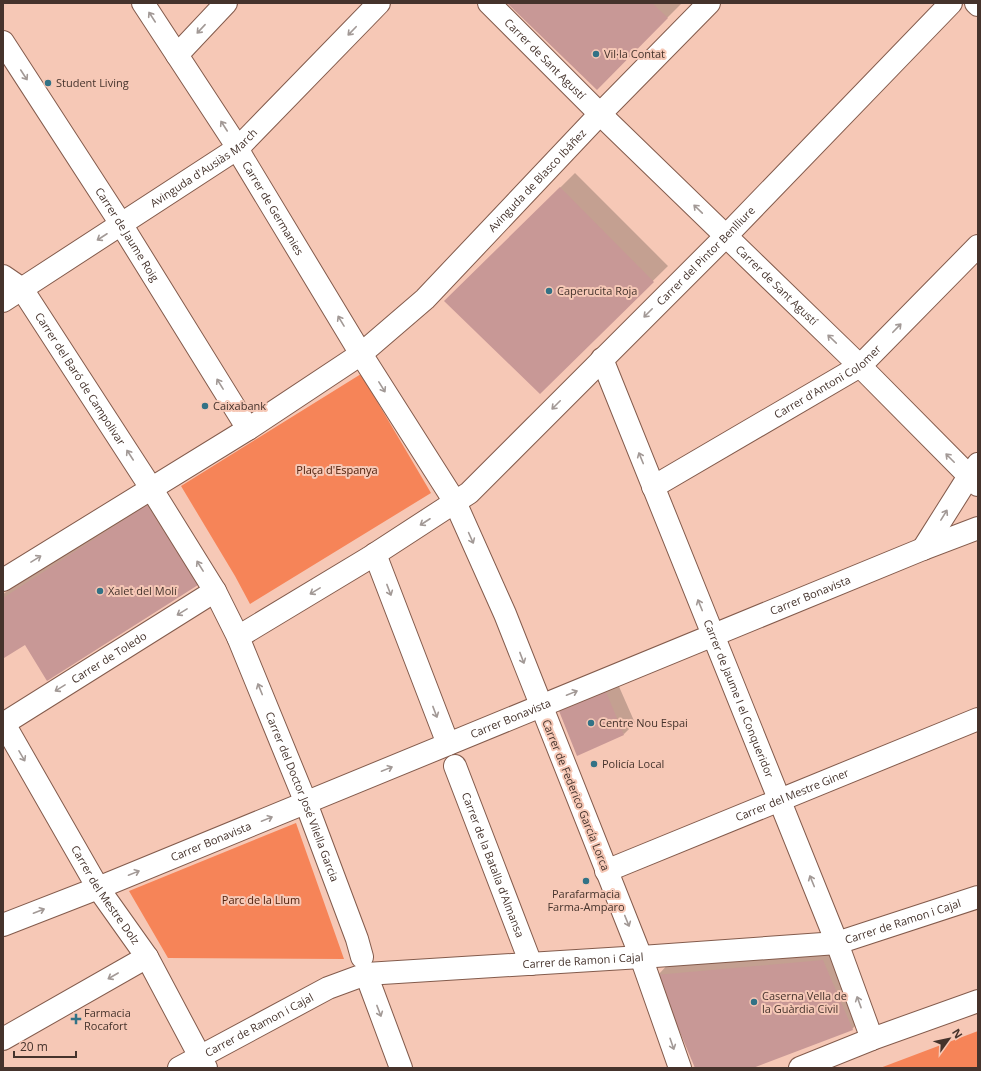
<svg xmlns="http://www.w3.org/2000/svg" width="981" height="1071" font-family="'Open Sans',sans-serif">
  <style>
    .green { fill: #f68458 }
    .shadow { fill: #0003 }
    .building { fill: #c89896 }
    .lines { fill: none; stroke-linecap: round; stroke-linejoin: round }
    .minor-casing { stroke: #835b4c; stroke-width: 24 }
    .minor { stroke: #fff; stroke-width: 22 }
    .oneway { stroke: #a29996 }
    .poi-dot { fill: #327286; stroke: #f6c8b6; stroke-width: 1.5 }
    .labels { text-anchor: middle; stroke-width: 4; stroke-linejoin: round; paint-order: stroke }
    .poi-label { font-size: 11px; fill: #45332c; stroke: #f6c8b6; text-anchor: start }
    .street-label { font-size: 11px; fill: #45332c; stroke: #f6c8b6 }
    .park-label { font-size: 11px; fill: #4f200c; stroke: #f6c8b6 }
  </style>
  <rect width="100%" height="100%" fill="#f6c8b6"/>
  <path class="green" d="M361 374 431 493 250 604 235 576 181 486Z
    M296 823 344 959 168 958 129 891Z
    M978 1031V1068H880Z"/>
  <path class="shadow" d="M509 3H682L597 88Z
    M575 173 668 266 540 392 446 301Z
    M161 491 211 569 197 584 25 643 3 653V594Z
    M617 682 635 723 624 734 560 711 571 700Z
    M837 946 866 1015 852 1029 750 1068H696L658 975 672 960Z"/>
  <path class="building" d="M507 3H652L668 18 597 90Z
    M560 187 654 282 540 394 444 301Z
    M147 505 198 585 47 681 25 645 4 658 3 656V598Z
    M606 692 624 735 577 756 559 711Z
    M823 960 853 1030 753 1068H695L656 975Z"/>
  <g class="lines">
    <defs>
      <g id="minor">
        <path id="s1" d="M143 3 238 148 242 157 361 354 455 502 369 558 238 637"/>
        <path id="s2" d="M489 3 600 114 860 366 978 485"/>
        <path d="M976 3 978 5"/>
        <path id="s3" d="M3 42 121 224 248 429"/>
        <path d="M177 55 226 3"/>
        <path id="s4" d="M3 276 22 289 151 488 215 591 238 637 306 803 357 939 362 957"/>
        <path id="s5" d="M3 301 238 148 379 3"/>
        <path id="s6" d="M602 359 837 943 872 1039"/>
        <path id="s7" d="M653 487 860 366 978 246"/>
        <path d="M923 549 969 476 978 464"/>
        <path d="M375 554 448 744"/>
        <path id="s8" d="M3 580 248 429 361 354 425 299 600 114 709 3"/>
        <path id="s9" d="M3 722 98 888 147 957 206 1068"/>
        <path id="s10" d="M3 724 215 591"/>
        <path id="s11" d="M455 766 531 964"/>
        <path id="s12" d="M606 871 978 719"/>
        <path id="s13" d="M3 925 98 888 923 549 978 528"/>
        <path d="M366 974 401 1068"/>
        <path d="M3 1039 147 957"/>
        <path id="s14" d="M179 1068 328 988 366 974 641 957 837 943 978 897"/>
        <path id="s15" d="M680 1068 641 957 505 614 455 502 469 493 726 236 951 3"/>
        <path d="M800 1068 872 1039 978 1001"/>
      </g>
    </defs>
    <use href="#minor" class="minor-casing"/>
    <use href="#minor" class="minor"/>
  </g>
  <defs><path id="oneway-shaft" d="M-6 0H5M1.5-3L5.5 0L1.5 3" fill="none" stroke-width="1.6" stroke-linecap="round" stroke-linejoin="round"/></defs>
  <g class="oneway">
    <use href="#oneway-shaft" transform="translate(152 17) rotate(-123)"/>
    <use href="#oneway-shaft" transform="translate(201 29) rotate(133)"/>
    <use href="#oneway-shaft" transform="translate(352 31) rotate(134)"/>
    <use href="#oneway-shaft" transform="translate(24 75) rotate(57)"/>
    <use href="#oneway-shaft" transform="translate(224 126) rotate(-123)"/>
    <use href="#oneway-shaft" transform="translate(698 209) rotate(-136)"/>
    <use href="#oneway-shaft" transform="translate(102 237) rotate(147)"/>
    <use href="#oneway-shaft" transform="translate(648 313) rotate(135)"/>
    <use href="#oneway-shaft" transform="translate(341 321) rotate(-121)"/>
    <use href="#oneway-shaft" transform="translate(897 328) rotate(-46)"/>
    <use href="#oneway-shaft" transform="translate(832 339) rotate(-136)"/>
    <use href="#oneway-shaft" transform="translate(220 384) rotate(-122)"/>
    <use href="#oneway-shaft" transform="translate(382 387) rotate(58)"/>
    <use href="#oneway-shaft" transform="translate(556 405) rotate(135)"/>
    <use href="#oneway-shaft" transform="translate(130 455) rotate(-123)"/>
    <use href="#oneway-shaft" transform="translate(641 458) rotate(-112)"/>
    <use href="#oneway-shaft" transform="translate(950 458) rotate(-135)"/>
    <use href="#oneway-shaft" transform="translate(944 515) rotate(-58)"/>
    <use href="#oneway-shaft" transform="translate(425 522) rotate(147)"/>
    <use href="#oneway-shaft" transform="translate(471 538) rotate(66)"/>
    <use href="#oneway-shaft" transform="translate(36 559) rotate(-32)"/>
    <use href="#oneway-shaft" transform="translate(200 566) rotate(-122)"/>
    <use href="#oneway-shaft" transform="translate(389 590) rotate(69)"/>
    <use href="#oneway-shaft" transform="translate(315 591) rotate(149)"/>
    <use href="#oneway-shaft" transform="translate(700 605) rotate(-112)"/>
    <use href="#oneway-shaft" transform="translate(182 612) rotate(148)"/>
    <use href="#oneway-shaft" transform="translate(522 658) rotate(69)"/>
    <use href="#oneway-shaft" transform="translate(60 688) rotate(148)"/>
    <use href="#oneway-shaft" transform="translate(260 689) rotate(-112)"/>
    <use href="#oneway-shaft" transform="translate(572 693) rotate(-22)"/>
    <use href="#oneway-shaft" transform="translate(435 712) rotate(69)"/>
    <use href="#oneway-shaft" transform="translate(22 756) rotate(60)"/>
    <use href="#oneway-shaft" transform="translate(387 769) rotate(-22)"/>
    <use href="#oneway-shaft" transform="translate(267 819) rotate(-22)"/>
    <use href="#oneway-shaft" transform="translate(134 873) rotate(-22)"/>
    <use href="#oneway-shaft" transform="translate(812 881) rotate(-112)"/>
    <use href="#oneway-shaft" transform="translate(39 911) rotate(-21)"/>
    <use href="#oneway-shaft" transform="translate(627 921) rotate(68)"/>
    <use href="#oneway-shaft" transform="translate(113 976) rotate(150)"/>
    <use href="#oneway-shaft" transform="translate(859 1002) rotate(-110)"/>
    <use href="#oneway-shaft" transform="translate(379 1011) rotate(69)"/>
    <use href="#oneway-shaft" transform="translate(672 1044) rotate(71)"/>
  </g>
  <g class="poi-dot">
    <circle cx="596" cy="54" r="4"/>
    <circle cx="48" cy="83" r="4"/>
    <circle cx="549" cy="291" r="4"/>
    <circle cx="205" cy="406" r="4"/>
    <circle cx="100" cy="591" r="4"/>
    <circle cx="591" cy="723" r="4"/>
    <circle cx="594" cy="764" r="4"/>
    <circle cx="586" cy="881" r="4"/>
    <circle cx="754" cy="1002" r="4"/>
    <path d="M74 1013h4v4h4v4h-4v4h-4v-4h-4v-4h4z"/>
  </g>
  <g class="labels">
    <g class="poi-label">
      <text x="604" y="58">Vil·la Contat</text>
      <text x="56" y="87">Student Living</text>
      <text x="557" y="295">Caperucita Roja</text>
      <text x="213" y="410">Caixabank</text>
      <text x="108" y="595">Xalet del Molí</text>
      <text x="599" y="727">Centre Nou Espai</text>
      <text x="602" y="768">Policía Local</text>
      <text x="586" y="898" text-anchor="middle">Parafarmacia<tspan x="586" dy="13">Farma-Amparo</tspan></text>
      <text x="762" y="1000">Caserna Vella de<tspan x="762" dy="13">la Guàrdia Civil</tspan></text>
      <text x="84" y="1017">Farmacia<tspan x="84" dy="13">Rocafort</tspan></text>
    </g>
    <g class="street-label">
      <text dy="4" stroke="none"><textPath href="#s2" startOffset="79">Carrer de Sant Agustí</textPath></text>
      <text dy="4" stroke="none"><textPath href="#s5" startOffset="241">Avinguda d'Ausiàs March</textPath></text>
      <text dy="4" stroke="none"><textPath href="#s8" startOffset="671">Avinguda de Blasco Ibáñez</textPath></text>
      <text dy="4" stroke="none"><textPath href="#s1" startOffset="243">Carrer de Germanies</textPath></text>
      <text dy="4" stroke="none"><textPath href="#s3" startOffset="229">Carrer de Jaume Roig</textPath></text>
      <text dy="4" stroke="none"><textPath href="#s15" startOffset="961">Carrer del Pintor Benlliure</textPath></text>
      <text dy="4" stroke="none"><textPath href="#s2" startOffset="403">Carrer de Sant Agustí</textPath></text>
      <text dy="4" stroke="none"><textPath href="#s4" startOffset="130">Carrer del Baró de Campolivar</textPath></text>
      <text dy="4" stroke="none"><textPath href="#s7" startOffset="204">Carrer d'Antoni Colomer</textPath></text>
      <text dy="4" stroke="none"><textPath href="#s13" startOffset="872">Carrer Bonavista</textPath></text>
      <text dy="4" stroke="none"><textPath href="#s10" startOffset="125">Carrer de Toledo</textPath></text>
      <text dy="4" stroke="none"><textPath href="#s6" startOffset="366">Carrer de Jaume I el Conqueridor</textPath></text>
      <text dy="4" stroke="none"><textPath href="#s13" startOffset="548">Carrer Bonavista</textPath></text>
      <text dy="4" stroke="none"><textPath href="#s12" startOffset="201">Carrer del Mestre Giner</textPath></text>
      <text transform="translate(576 795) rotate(68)" y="4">Carrer de Federico García Lorca</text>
      <text dy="4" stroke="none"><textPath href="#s4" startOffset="605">Carrer del Doctor José Vilella Garcia</textPath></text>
      <text dy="4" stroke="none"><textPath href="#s13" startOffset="224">Carrer Bonavista</textPath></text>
      <text dy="4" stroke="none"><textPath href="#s11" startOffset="106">Carrer de la Batalla d'Almansa</textPath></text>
      <text dy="4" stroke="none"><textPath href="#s9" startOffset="201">Carrer del Mestre Dolz</textPath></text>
      <text dy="4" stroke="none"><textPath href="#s14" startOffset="751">Carrer de Ramon i Cajal</textPath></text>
      <text dy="4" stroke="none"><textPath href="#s14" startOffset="427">Carrer de Ramon i Cajal</textPath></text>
      <text dy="4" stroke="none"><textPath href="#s14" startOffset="91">Carrer de Ramon i Cajal</textPath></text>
    </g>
    <g class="park-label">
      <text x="337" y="474">Plaça d'Espanya</text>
      <text x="261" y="904">Parc de la Llum</text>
    </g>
  </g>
  <rect width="981" height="1071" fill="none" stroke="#45332c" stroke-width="8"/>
  <g transform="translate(949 1039) rotate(57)" stroke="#f6c8b6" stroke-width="3" paint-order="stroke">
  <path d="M0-3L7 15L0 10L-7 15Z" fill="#45332c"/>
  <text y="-6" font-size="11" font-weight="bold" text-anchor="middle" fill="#45332c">N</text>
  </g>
  <path d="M14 1051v6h62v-6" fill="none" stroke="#45332c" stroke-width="2"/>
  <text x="20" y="1051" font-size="12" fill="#45332c" stroke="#f6c8b6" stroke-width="3" paint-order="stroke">20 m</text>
</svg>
